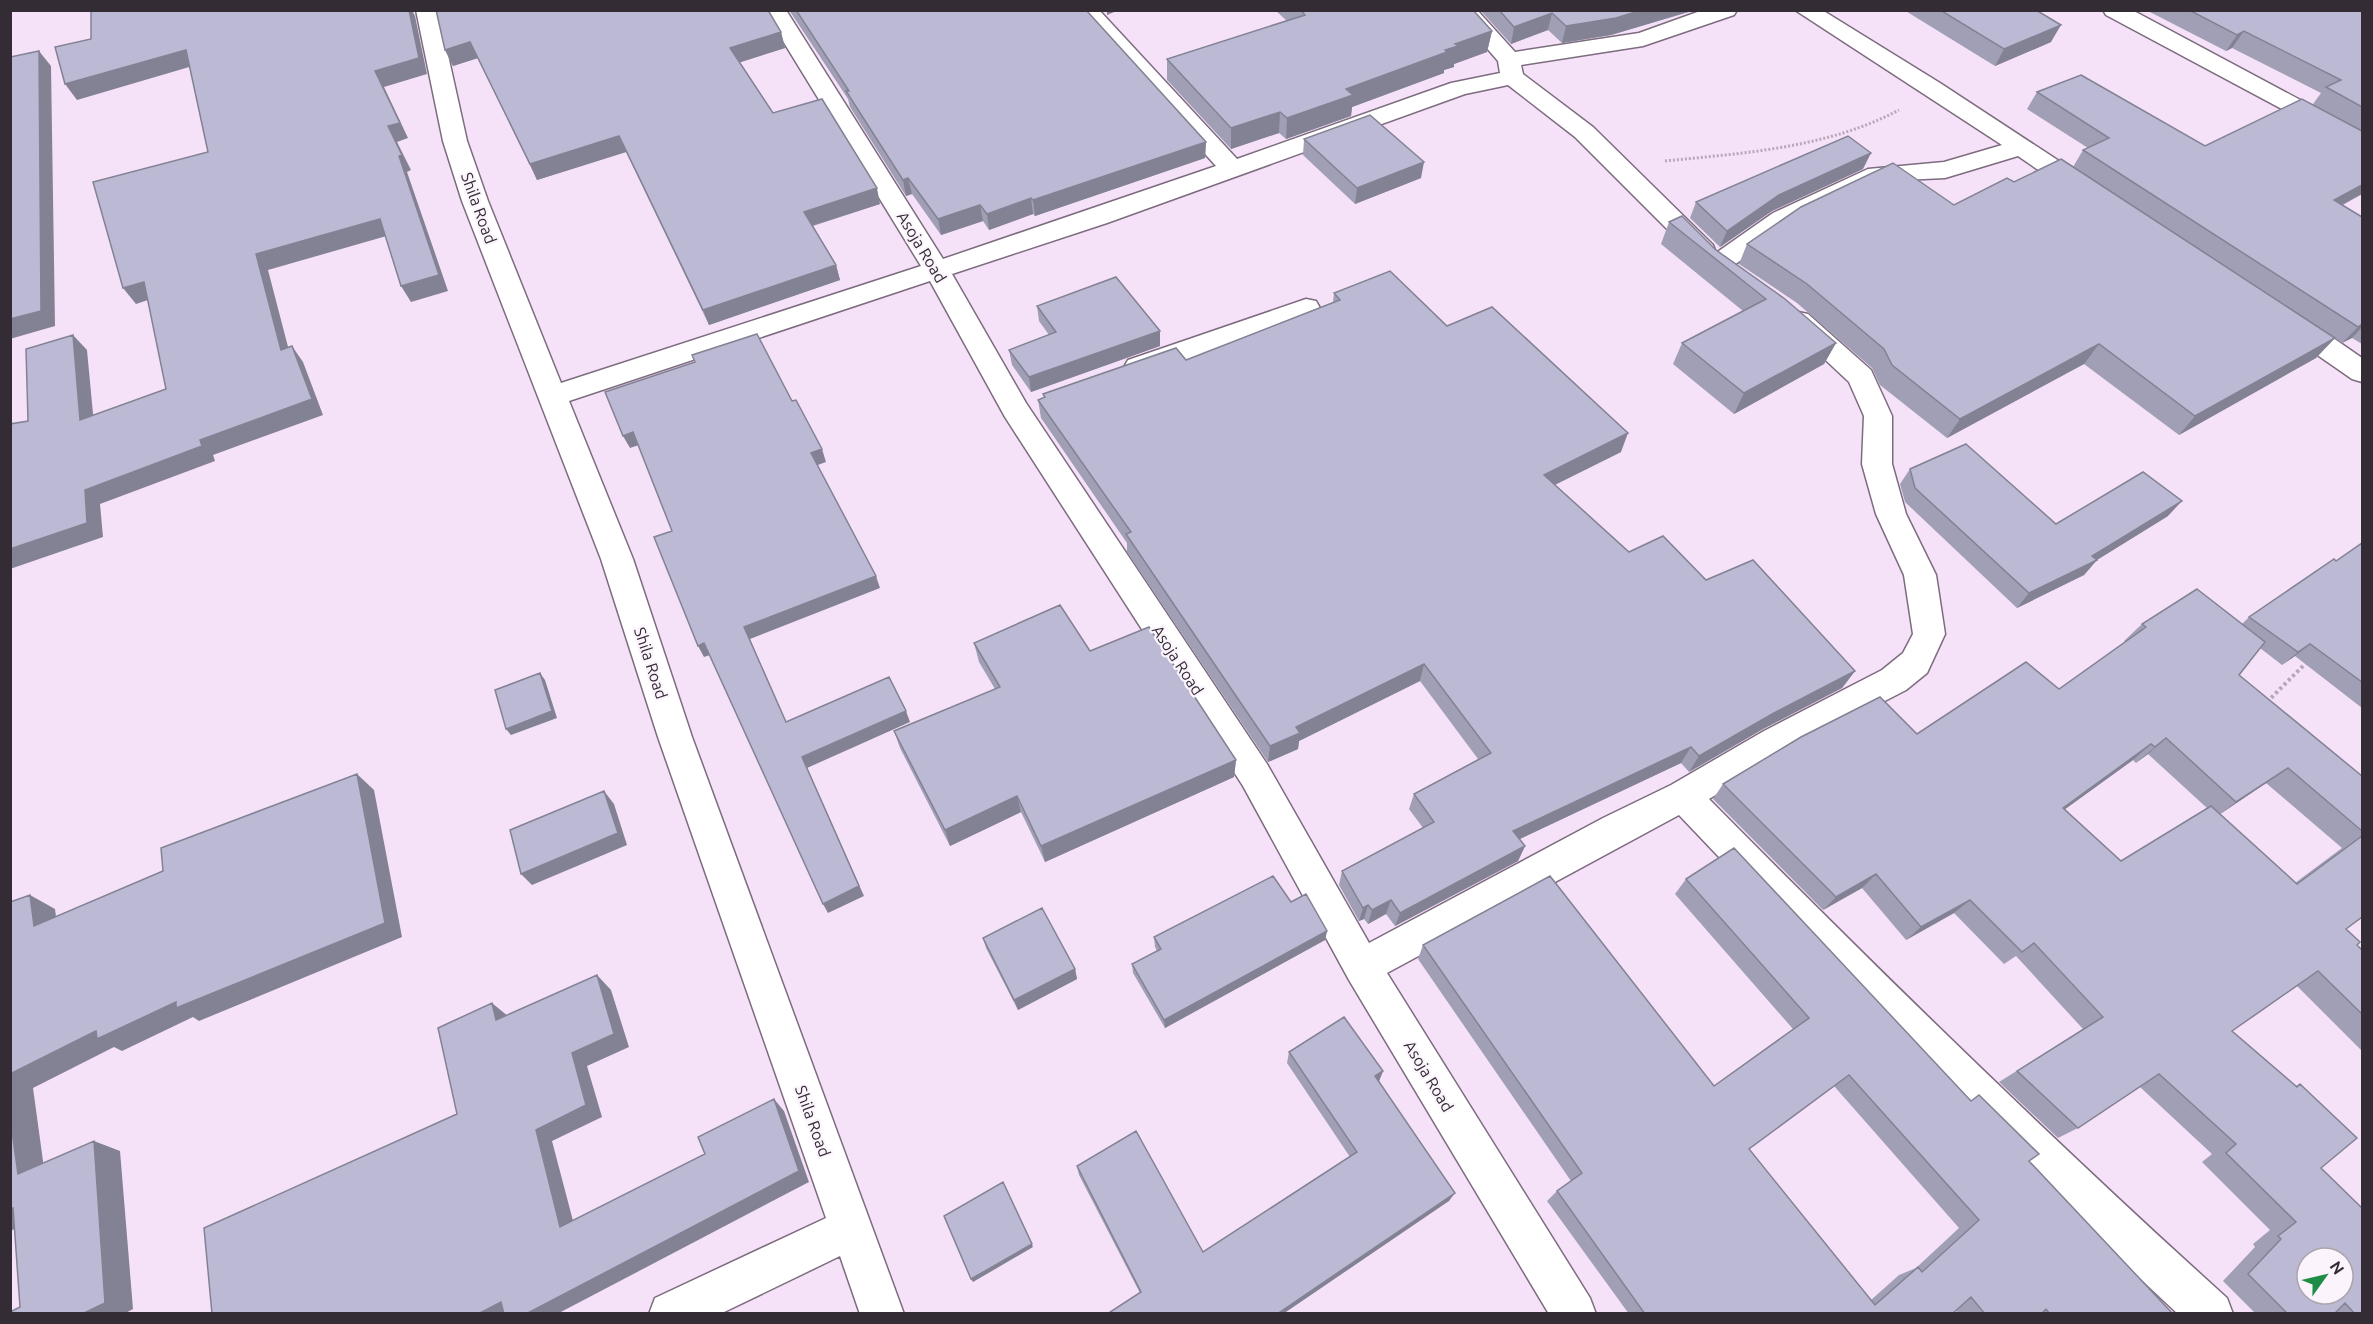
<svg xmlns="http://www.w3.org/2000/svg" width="2373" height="1324" font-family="Ubuntu,sans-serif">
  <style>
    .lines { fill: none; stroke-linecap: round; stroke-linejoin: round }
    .minor-casing { stroke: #7d6b7f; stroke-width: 3 }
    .path-far1 { stroke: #b7a7b8; stroke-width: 3; stroke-dasharray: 2 2; stroke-linecap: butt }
    .path { stroke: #b7a7b8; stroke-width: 4; stroke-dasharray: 3 3; stroke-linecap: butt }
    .minor { fill: #fff; fill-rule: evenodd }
    .wall { fill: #a19fb5; fill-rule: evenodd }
    .shaded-wall { fill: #838294 }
    .building { fill: #bbb9d3; stroke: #838294; stroke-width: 1.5; fill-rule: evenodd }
    .labels { text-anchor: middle; stroke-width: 4.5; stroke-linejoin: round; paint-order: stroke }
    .street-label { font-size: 16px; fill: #332c34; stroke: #fcf4fd }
  </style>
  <rect width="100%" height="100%" fill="#f6e2f8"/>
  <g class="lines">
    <defs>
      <path id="minor" d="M416 10H438L467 141 488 201 561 383 921 266 764 10H786L943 259 1216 166 1075 10H1099L1237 159 1451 83 1500 73 1498 61 1454 10H1477L1515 52 1639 33 1703 10H1737L1734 15 1643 46 1521 65 1523 74 1593 127 1713 245 1716 253 1773 213 1868 169 1944 162 2002 145 1795 10H1822L1940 83 2094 184 2098 190 2094 196 2085 198 2076 196 2018 156 1945 178 1882 181 1791 225 1727 270 1718 273 1709 270 1705 264 1708 258 1695 257 1575 137 1508 85 1465 94 1107 223 952 274 1026 403 1267 764 1369 943 1603 818 1671 785 1764 731 1882 670 1903 653 1913 634 1904 575 1876 514 1862 464 1864 416 1849 382 1784 321 1788 314 1798 312 1808 314 1871 370 1892 416V464L1906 514 1936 575 1945 634 1927 673 1906 690 1788 751 1709 799C1878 970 2049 1137 2227 1298L2233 1314H2178C2005 1153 1841 986 1679 815L1387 973 1590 1298 1596 1314H1549L1349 980 1243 786 1005 417 930 281 569 401 633 559 692 737 904 1314H860L840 1256 720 1314H649L655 1298 826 1218 658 737 601 559 462 201 443 141Z
        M2103 10H2132L2362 133V149L2353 147 2106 15Z
        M1306 299 1316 301 1320 308 1316 315 1138 377 1128 374 1124 367 1128 360Z
        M2290 313 2300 315 2362 358V382L2352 379 2280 329 2276 322 2280 315Z"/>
    </defs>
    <use href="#minor" class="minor-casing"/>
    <path class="path-far1" d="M1665 161C1745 153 1827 148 1899 110"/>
    <path class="path" d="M2267 702 2308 661"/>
    <use href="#minor" class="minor"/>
  </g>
  <path class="wall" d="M789 10H1086L1206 142 1205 158 1035 216 1033 214 989 230 983 221 941 235 912 194 906 196 850 107 848 99Z
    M1275 10H1473L1492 31 1487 52 1454 64V67L1444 70V73L1352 107 1351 116 1286 139 1279 133 1231 149 1167 80V59L1287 21Z
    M1480 10H1695L1611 35 1562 43 1548 30 1511 44Z
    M1904 10H2036L2051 42 1995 66Z
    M2146 10H2362V194L2343 205 2362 217V344L2352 338 2342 343 2335 338 2316 358 2179 435 2084 364 1947 438 1880 385 1872 368 1797 303 1739 264 1747 244 1954 205 2014 182 2073 167 2083 150 2088 148 2027 109 2037 92 2205 146 2313 104 2321 93 2232 48 2226 51Z
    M781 32 785 48 740 62 773 113 880 204 813 226 836 265 840 280 709 325 626 152 537 180 478 58 453 66 445 50Z
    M1304 139 1421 178 1355 204 1303 155Z
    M1863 169 1772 211 1720 247 1690 218 1696 202Z
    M1669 222 1716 250 1836 343 1824 364 1734 414 1673 364 1682 343 1743 311 1661 244Z
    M1334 293 1447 326 1621 452 1555 485 1629 552 1706 580 1855 671 1842 688 1763 729 1689 772 1681 763 1520 839 1525 846 1518 861 1395 926 1386 914 1368 924 1364 919 1359 921 1339 885 1342 871 1423 828 1409 809 1414 794 1478 759 1420 681 1299 741 1298 749 1268 762 1127 552V543L1041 418 1038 400 1044 398 1043 394 1186 360 1333 302Z
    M1037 306 1160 346 1031 392 1012 365 1009 350 1049 335 1039 321Z
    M1910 469 2056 524 2168 516 2097 560 2084 575 2017 608 1905 502 1900 484Z
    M2362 543V708L2295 656 2282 665 2260 648 2239 675 2362 776V917L2346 929 2357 945 2362 950V1051L2297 986 2232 1031 2295 1086 2300 1084 2321 1168 2362 1314H2256L2223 1281 2255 1247 2253 1244 2270 1230 2202 1162 2212 1154 2140 1087 2078 1128 2058 1138 1999 1082 2083 1029 2016 956 2004 964 1954 913 1906 940 1862 888 1823 910 1713 799 1723 784 1917 734 2059 689 2126 642 2124 641 2142 624H2242L2249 617 2336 561ZM2148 754 2207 808 2121 861 2065 809 2133 760 2136 763ZM2266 783 2342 848 2295 883 2220 814Z
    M974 643 1090 651 1236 760 1234 777 1045 862 1021 812 950 846 900 748 894 731 995 689 979 662Z
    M1686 879 1971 1100 2029 1161 2173 1314H1958L1956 1310 1952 1314H1629L1547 1201 1557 1191 1571 1181 1418 959 1423 945 1714 1086 1793 1029 1675 894ZM1834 1086 1959 1228 1916 1268 1899 1275 1871 1300 1749 1149Z
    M1291 902 1327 931 1325 940 1165 1028 1133 973 1132 964 1157 951 1155 947 1154 937Z
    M983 938 1075 969 1077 979 1018 1010 986 948Z
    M1289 1052 1383 1071 1379 1081 1449 1201 1140 1293 1079 1175 1077 1166 1203 1252 1350 1157 1287 1063Z"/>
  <path class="shaded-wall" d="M409 10H412L415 16 427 74 384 87 408 138 397 142 411 170 407 172 448 291 411 302 401 286 388 126 375 71Z
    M1107 10H1119L1107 15Z
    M1642 10H1695L1611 35 1562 43 1566 26Z
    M1552 13 1548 30 1511 44 1514 27Z
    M2061 25 2051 42 1995 66 2004 49Z
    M1492 31 1487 52 1454 64V67L1444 70V73L1352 107 1351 116 1286 139 1287 118 1346 89 1445 50 1455 44Z
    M2244 31 2232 48 2226 51 2237 35Z
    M781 32 785 48 735 64 730 48Z
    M470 42 478 58 453 66 445 50Z
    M186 50 196 65 77 100 65 84Z
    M39 51 51 66 55 326 10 339V319Z
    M1280 112 1279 133 1231 149V128Z
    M619 136 626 152 537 180 530 164Z
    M1206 142 1205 158 1035 216 1033 200Z
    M1871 153 1863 169 1772 211 1720 247 1727 231 1779 195Z
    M1424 162 1421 178 1355 204 1357 188Z
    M908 178 912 194 906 196 903 180Z
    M2362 185V194L2320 216 2334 200Z
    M877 188 880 204 808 227 804 212Z
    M1031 198 1033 214 989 230 987 214Z
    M980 205 983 221 941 235 938 219Z
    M380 219 390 235 268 270 293 366 281 350 256 254Z
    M836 265 840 280 709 325 703 310Z
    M144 282 157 297 136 304 123 288Z
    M2362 324V327L2352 338 2342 343 2358 327Z
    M1160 331V346L1031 392 1029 377Z
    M73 335 87 350 95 435 80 420Z
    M2335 338 2316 358 2179 435 2195 416Z
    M1836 343 1824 364 1734 414 1744 393Z
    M2099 344 2084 364 1947 438 1960 419Z
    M292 346 303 362 323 415 213 455 215 461 100 504 103 537 10 569V549L85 490 200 440Z
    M633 432 639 445 630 448 623 436Z
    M1628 433 1621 452 1538 493 1544 475Z
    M822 449 826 462 815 466 811 453Z
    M2182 501 2168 516 2092 563 2097 560 2084 575 2017 608 2029 593Z
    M876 576 880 588 750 639 791 734 744 627Z
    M704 643 710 655 704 657 698 646Z
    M2310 644 2295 656 2282 665 2298 652Z
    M1424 664 1420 681 1299 741 1298 749 1268 762 1270 746 1296 727Z
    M1855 671 1842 688 1763 729 1689 772 1699 756 1774 713Z
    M540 673 545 680 557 718 511 735 506 729Z
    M906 711 910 722 807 768 864 896 828 913 823 904 802 757Z
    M2166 738 2148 754 2136 763 2155 747Z
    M2151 744 2133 760 2046 823 2063 808Z
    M1691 747 1681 763 1507 845 1513 831Z
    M1236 760 1234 777 1045 862 1041 846Z
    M2288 768 2266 783 2216 817 2236 802Z
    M357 774 374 790 402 937 199 1021 193 1017 122 1051 114 1047 33 1088 46 1183 18 1174 10 1117V1074L96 1031Z
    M604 791 614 804 627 845 532 885 521 874Z
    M1017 796 1021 812 950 846 945 830Z
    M1525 846 1518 861 1395 926 1400 913Z
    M1876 874 1862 888 1823 910 1836 897Z
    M30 895 55 909 59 940 34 926Z
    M1391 900 1386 914 1368 924 1372 910Z
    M1970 900 1954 913 1906 940 1921 927Z
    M1368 905 1364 919 1359 921 1363 908Z
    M1327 931 1325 940 1165 1028 1164 1020Z
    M1075 969 1077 979 1018 1010 1014 1000Z
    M597 975 611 990 629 1047 587 1066 602 1117 552 1141 577 1236 560 1227 536 1130 572 1053Z
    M492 1003 509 1017 496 1020Z
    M1383 1071 1379 1081 1375 1076Z
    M774 1099 784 1111 809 1182 557 1314H526Z
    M94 1141 120 1151 133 1309 124 1314H82Z
    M1003 1182 1033 1247 973 1282 971 1279Z
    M1455 1193 1449 1201 1283 1314H1277Z
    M13 1208 42 1217 10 1231V1209Z
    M501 1302 511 1314H478Z"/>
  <path class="building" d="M91 10H409L419 58 375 71 400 123 388 126 402 155 399 156 439 275 401 286 380 219 256 254 281 350 292 346 312 399 200 440 202 446 85 490 87 523 10 549V424L28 421 26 349 73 335 80 420 166 389 144 282 123 288 93 182 208 152 186 50 65 84 55 47 91 39Z
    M436 10H768L781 32 730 48 773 113 822 99 877 188 804 212 836 265 703 310 619 136 530 164 470 42 445 50Z
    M796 10H1086L1206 142 1033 200 1031 198 987 214 980 205 938 219 908 178 903 180 846 91H849Z
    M1301 10H1473L1492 31 1455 44 1458 46 1445 50 1447 52 1346 89 1353 95 1287 118 1280 112 1231 128 1167 59 1305 15Z
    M1499 10H1642L1616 18 1566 26 1552 13 1514 27Z
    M1940 10H2036L2061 25 2004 49Z
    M2189 10H2362V107L2326 87 2341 80 2244 31 2237 35Z
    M39 51 41 311 10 319V57Z
    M2081 75 2205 146 2302 99 2362 131V185L2334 200 2362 217V324L2358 327 2083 150 2109 138 2037 92Z
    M1370 115 1424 162 1357 188 1304 139Z
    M1848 136 1871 153 1779 195 1727 231 1696 202Z
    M2061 159 2335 338 2195 416 2099 344 1960 419 1892 365 1884 349 1807 284 1747 244 1801 207 1893 163 1954 205 2007 178 2014 182Z
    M1682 216 1716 250 1785 299 1836 343 1744 393 1682 343 1766 299 1669 222Z
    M1390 271 1447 326 1492 307 1628 433 1544 475 1629 552 1663 536 1706 580 1753 560 1855 671 1774 713 1699 756 1691 747 1513 831 1525 846 1400 913 1391 900 1372 910 1368 905 1363 908 1342 871 1434 822 1414 794 1491 753 1424 664 1296 727 1300 733 1270 746 1126 534 1131 532 1038 400 1045 397 1043 394 1176 348 1186 360 1340 300 1334 293Z
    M1116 277 1160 331 1029 377 1009 350 1056 332 1037 306Z
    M757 334 792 401 796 400 822 449 811 453 876 576 744 627 786 722 889 677 906 711 802 757 859 886 823 904 704 643 698 646 654 537 672 531 633 432 623 436 605 392 695 362 692 355Z
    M1966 444 2056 524 2143 472 2182 501 2092 556 2097 560 2029 593 1915 488 1910 469Z
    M2362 543V682L2310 644 2298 652 2249 617 2334 559 2336 561Z
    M2197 589 2265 642 2239 675 2362 776V831L2288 768 2236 802 2166 738 2155 747 2151 744 2063 808 2121 861 2211 806 2297 884 2362 836V917L2346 929 2360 942 2357 945 2362 950V1014L2318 971 2232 1031 2297 1087 2300 1084 2357 1138 2321 1168 2362 1208V1314H2355L2345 1303 2334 1314H2288L2248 1274 2281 1239 2278 1236 2296 1222 2226 1153 2236 1144 2159 1074 2078 1128 2017 1071 2103 1017 2034 943 2022 952 1970 900 1921 927 1876 874 1836 897 1723 784 1801 737 1880 697 1917 734 2026 662 2059 689 2146 627 2142 624ZM2307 1258H2343V1294H2307Z
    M1060 605 1090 651 1149 627 1236 760 1041 846 1017 796 945 830 894 731 1000 687 974 643Z
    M540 673 552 711 506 729 495 690Z
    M357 774 385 923 176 1008V1002L97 1039 96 1031 10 1074V902L30 895 34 926 163 871 161 848Z
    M604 791 618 833 521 874 510 830Z
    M1734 848 1971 1101 1979 1095 2039 1154 2029 1161 2173 1314H2050L2046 1309 2041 1314H1985L1971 1297 1952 1314H1645L1557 1191 1582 1173 1423 945 1550 876 1714 1086 1809 1018 1686 879ZM1849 1075 1979 1220 1922 1272 1918 1267 1875 1305 1749 1149Z
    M1273 876 1291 902 1306 894 1327 931 1164 1020 1132 964 1161 949 1154 937Z
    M1042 908 1075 969 1014 1000 983 938Z
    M597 975 614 1034 572 1053 586 1105 536 1130 560 1227 705 1154 698 1137 774 1099 799 1171 526 1314H504L501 1302 478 1314H212L204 1228 457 1114 438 1028 492 1003 496 1020Z
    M1344 1017 1383 1071 1375 1076 1455 1193 1277 1314H1107L1141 1292 1077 1166 1136 1131 1203 1252 1357 1152 1289 1052Z
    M10 1117 18 1174 94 1141 105 1303 82 1314H10V1312L20 1307 13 1208 10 1209Z
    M1003 1182 1032 1244 971 1279 944 1216Z"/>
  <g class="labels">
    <g class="street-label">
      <text transform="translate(479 208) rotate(70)" y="6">Shila Road</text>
      <text transform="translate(922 247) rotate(59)" y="6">Asoja Road</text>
      <text transform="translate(1178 660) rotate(57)" y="6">Asoja Road</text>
      <text transform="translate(651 663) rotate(72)" y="6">Shila Road</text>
      <text transform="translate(1429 1076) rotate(59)" y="6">Asoja Road</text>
      <text transform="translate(813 1121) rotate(70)" y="6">Shila Road</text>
    </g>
  </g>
  <rect width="2373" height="1324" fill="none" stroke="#332c34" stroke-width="24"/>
  <g transform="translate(2325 1276) rotate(56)"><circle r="28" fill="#fcf4fd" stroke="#aca4ad" stroke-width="1.5"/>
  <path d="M0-4.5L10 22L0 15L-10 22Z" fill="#1f8d45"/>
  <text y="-9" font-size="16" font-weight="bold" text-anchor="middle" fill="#332c34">N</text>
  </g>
</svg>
